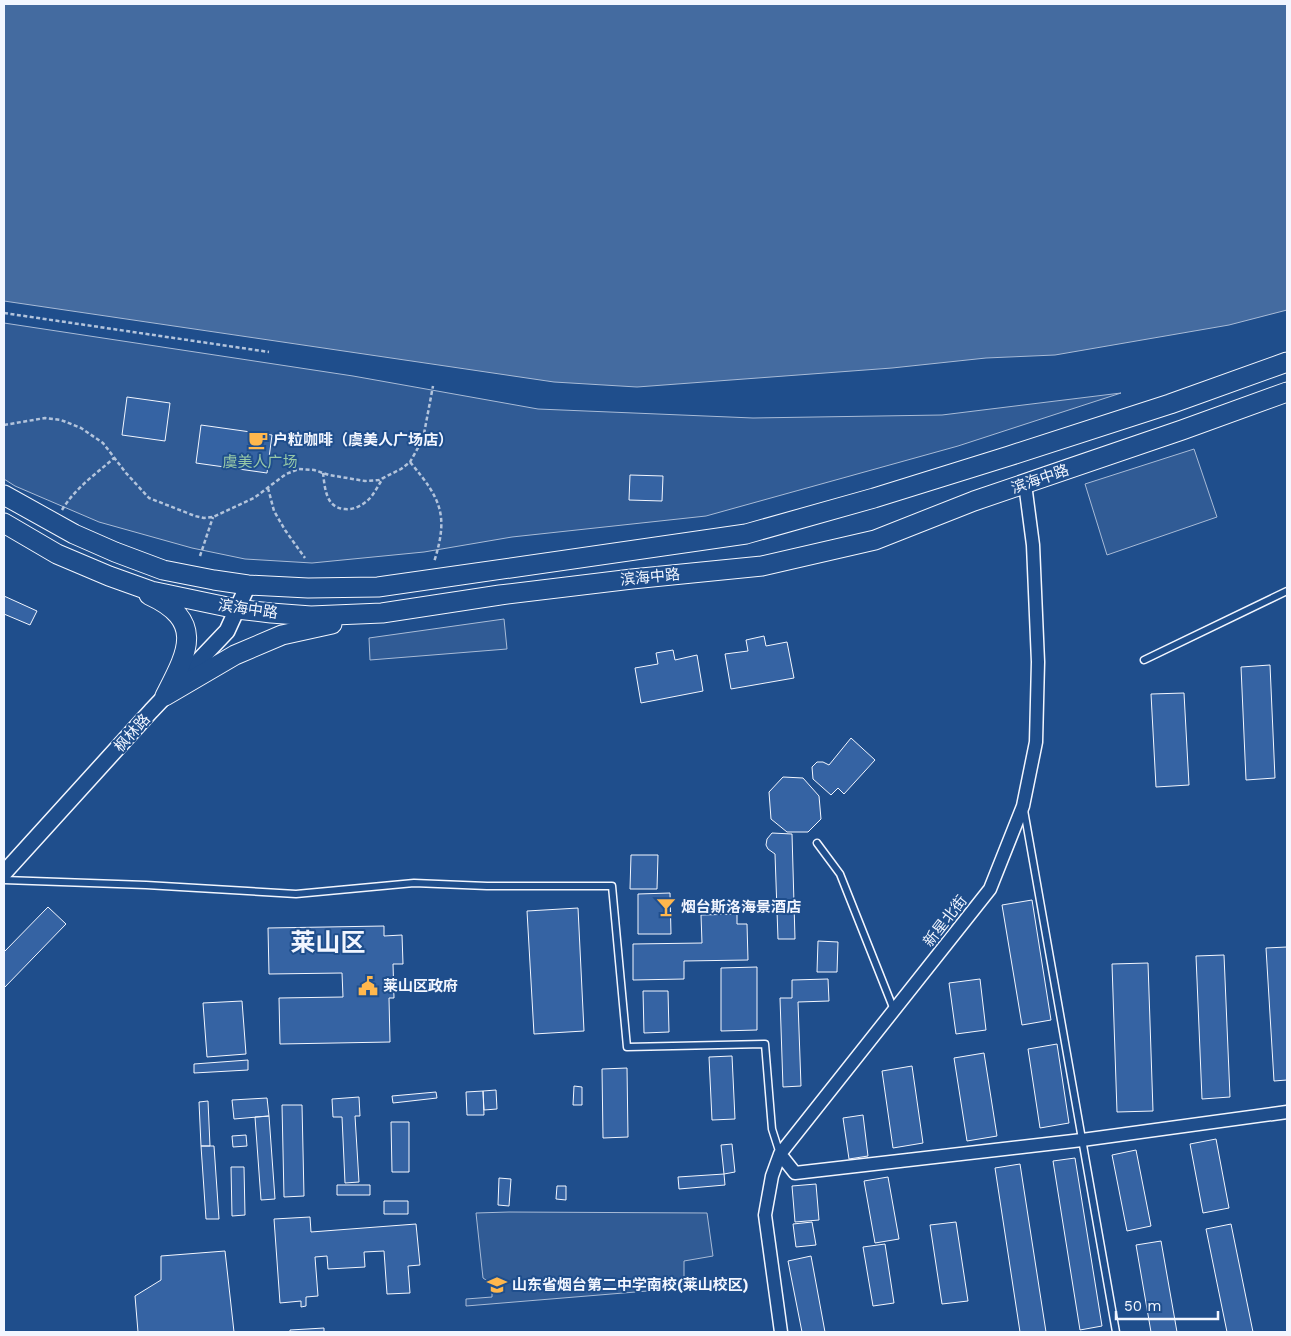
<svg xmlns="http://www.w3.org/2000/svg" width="1291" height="1336" font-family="'Work Sans','Noto Sans SC',sans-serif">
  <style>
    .built { fill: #305b95; stroke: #a8bbd7 }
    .water { fill: #446ba0; stroke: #a8bbd7 }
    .building { fill: #3563a3; stroke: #f2f6ff }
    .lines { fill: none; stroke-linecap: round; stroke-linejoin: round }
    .service-casing { stroke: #f2f6ff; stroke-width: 9 }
    .minor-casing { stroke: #f2f6ff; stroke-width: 15 }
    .tertiary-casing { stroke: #f2f6ff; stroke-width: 18 }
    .primary-casing { stroke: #f2f6ff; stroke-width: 21 }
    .path { stroke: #b3c4dc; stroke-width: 2.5; stroke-dasharray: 4 2.5; stroke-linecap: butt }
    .service { stroke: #1f4e8c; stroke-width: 6 }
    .minor { stroke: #1f4e8c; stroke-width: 12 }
    .tertiary { stroke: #1f4e8c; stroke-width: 15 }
    .primary { stroke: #1f4e8c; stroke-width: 19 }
    .labels { text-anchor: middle; stroke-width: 4; stroke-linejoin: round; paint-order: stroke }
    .poi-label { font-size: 15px; font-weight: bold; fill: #f2f6ff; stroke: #1f4e8c; text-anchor: start }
    .park-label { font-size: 15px; fill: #97c8a6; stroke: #1f4e8c }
    .street-label { font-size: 15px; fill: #f2f6ff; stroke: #1f4e8c }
    .town-label { font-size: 25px; font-weight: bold; fill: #f2f6ff; stroke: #1f4e8c }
  </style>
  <rect width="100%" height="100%" fill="#1f4e8c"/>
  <path class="built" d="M4 323 353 376 538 409 753 418 942 415 1121 393 958 446 706 516 512 537 424 552 312 563 245 559 192 548 99 522 15 486 4 479Z
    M1194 449 1217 517 1107 555 1085 484Z
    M504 619 507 649 370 660 369 638Z
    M509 1212 707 1213 713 1256 684 1261V1288L466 1306V1299L492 1297V1284L483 1278 476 1213Z"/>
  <path class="water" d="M4 4H1287V310L1229 325 1055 355 986 358 892 368 637 387 554 382 4 301Z"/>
  <path class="building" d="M127 397 170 403 165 441 122 435Z
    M201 425 272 435 267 473 196 463Z
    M630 475 663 476 662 501 629 500Z
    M4 596 37 611 30 625 4 614Z
    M764 636 766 646 787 642 794 678 731 689 725 654 748 651 746 640Z
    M673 650 675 660 697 655 703 691 641 703 635 668 658 664 656 653Z
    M1270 665 1275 778 1246 780 1241 667Z
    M1184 693 1189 785 1156 787 1151 694Z
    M851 738 875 760 844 794 838 788 831 795 813 779 812 767 817 762H823L829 765Z
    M783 777 803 778 819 796 821 819 808 832H787L771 819 769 792Z
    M772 833 792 834 795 939H778L775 854 768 849 766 845 767 839Z
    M631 855H658L657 889H630Z
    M670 893 671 934H638V894Z
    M1032 900 1051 1020 1022 1025 1002 905Z
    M48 907 66 924 4 988V952Z
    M578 908 584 1031 534 1034 527 911Z
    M737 914V924H747L748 960 684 961V979L633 980V944L702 943 701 915Z
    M384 926V936L402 935 403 964H393L394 998H389L390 1042 280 1044 279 998 343 997 342 973 269 974 268 928Z
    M818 941 838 942 837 972H817Z
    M1287 947V1080L1274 1081 1266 948Z
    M1224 955 1230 1097 1202 1099 1196 956Z
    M1148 963 1153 1111 1117 1112 1112 964Z
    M757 967V1030L721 1031V968Z
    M828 979 829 1001 798 1002 801 1086 783 1087 780 998H792V980Z
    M980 979 986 1030 956 1034 949 983Z
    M643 991H668L669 1032 644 1033Z
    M242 1001 246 1054 207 1057 203 1003Z
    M1057 1044 1069 1123 1040 1128 1028 1049Z
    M984 1053 997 1136 967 1141 954 1058Z
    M732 1056 735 1119 712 1120 709 1057Z
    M248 1060V1070L194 1073V1064Z
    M912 1066 923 1143 893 1148 882 1071Z
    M627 1068 628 1137 603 1138 602 1069Z
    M574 1086 582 1087V1105H573Z
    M496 1090 497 1109 484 1110 483 1091Z
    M483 1091 484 1115H467L466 1092Z
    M436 1092 437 1098 393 1103 392 1096Z
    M359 1097 360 1116H355L359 1182 345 1183 342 1117H333L332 1099Z
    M267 1098 269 1116 234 1119 232 1100Z
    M208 1101 210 1146H201L199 1102Z
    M282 1105H302L304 1196 284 1197Z
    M863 1115 868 1156 849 1159 843 1118Z
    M269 1116 275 1199 261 1200 255 1117Z
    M391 1122H409V1172H392Z
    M246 1135 247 1146 233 1147 232 1136Z
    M1216 1139 1229 1208 1203 1213 1190 1144Z
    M732 1144 735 1172 724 1174 721 1145Z
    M201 1146H214L219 1219H206Z
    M1136 1150 1151 1226 1127 1231 1112 1155Z
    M1075 1158 1102 1326 1080 1330 1053 1161Z
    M1020 1164 1046 1332H1020L995 1168Z
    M231 1167H244L245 1215 232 1216Z
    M724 1174 725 1185 679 1189 678 1177Z
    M888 1177 899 1239 875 1243 864 1181Z
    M499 1178 511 1179 509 1206 498 1205Z
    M816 1184 819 1220 795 1222 792 1186Z
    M337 1185H370V1195H337Z
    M557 1186H566V1200L556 1199Z
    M384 1201H408V1214H384Z
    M310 1217 311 1232 416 1224 420 1265 408 1266 410 1293 387 1294 384 1251 364 1252 365 1267 328 1269 327 1256 315 1257 318 1296 306 1297V1306L301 1307V1301L280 1303 274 1219Z
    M812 1222 816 1245 796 1247 793 1224Z
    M956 1222 968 1301 942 1304 930 1225Z
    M1231 1224 1253 1332H1227L1206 1229Z
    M1161 1241 1177 1332H1151L1136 1245Z
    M885 1244 894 1303 873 1306 863 1247Z
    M225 1251 234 1332H138L135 1296 161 1280V1256Z
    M811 1256 825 1332H802L788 1261Z
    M324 1328V1332H290V1330Z"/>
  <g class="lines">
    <defs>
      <path id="service" d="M1144 660 1287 591
        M1024 810 1116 1332
        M817 843 840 874 894 1010
        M4 880 146 885 296 894 414 883 487 886H612L627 1047 765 1044 772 1129 780 1154"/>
      <path id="minor" d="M780 1154 795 1173 1082 1140 1287 1112
        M781 1332 765 1215 772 1176 780 1154 990 889 1023 806 1036 742 1038 662 1033 545 1025 484"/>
      <path id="tertiary" d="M4 873 151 711 227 631 248 585"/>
      <path id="primary" d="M4 495 74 534 115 552 163 570 214 580 248 585 308 588 378 587 746 534 874 498 1009 456 1170 404 1287 362
        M4 523 57 554 109 576 151 591 237 609 271 613 311 616 382 613 500 595 632 579 762 566 875 540 974 501 1182 430 1287 392
        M149 595C206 621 187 653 165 696
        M165 696 235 655 282 635 332 624"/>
    </defs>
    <use href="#service" class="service-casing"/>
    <use href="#minor" class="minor-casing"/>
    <use href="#tertiary" class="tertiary-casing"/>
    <use href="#primary" class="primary-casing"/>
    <path class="path" d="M4 313 269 352
      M4 425 45 418 61 420 81 428 103 443 126 473 149 498 195 516 204 518 213 517 254 498 286 474 299 469 314 470 329 475 365 481 379 480 401 469 410 462 423 439 433 386
      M410 462C441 499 449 515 434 562
      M323 473C325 489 326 508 345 509 353 510 361 506 367 501 373 496 378 486 383 478
      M268 488 274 511 285 530 305 558
      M62 510C75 488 96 474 114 458
      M200 556 213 517"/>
    <use href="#service" class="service"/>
    <use href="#minor" class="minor"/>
    <use href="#tertiary" class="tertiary"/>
    <use href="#primary" class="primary"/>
  </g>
  <defs>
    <symbol id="cafe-bare" viewBox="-9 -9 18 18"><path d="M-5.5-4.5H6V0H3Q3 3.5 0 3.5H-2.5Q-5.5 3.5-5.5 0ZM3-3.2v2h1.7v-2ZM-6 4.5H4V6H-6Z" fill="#ffb74d" stroke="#1f4e8c" stroke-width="2.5" paint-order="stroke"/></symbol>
    <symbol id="bar-bare" viewBox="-9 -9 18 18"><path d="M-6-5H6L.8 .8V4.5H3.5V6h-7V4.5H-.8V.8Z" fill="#ffb74d" stroke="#1f4e8c" stroke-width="2.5" paint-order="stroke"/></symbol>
    <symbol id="civic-bare" viewBox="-9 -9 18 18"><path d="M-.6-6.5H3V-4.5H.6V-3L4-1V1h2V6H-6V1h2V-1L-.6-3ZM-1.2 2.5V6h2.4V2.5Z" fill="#ffb74d" stroke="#1f4e8c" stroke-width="2.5" paint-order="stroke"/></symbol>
    <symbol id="school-bare" viewBox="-9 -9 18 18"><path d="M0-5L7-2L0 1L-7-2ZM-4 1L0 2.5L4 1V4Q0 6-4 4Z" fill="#ffb74d" stroke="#1f4e8c" stroke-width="2.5" paint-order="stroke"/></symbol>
  </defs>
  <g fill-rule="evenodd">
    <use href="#cafe-bare" x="244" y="426" width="28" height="28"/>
    <use href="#bar-bare" x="652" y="893" width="28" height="28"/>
    <use href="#civic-bare" x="354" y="972" width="28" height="28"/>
    <use href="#school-bare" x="483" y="1271" width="28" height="28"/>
  </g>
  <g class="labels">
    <g class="poi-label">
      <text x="273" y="445">户粒咖啡（虞美人广场店）</text>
      <text x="681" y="912">烟台斯洛海景酒店</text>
      <text x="383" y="991">莱山区政府</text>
      <text x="512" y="1290">山东省烟台第二中学南校(莱山校区)</text>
    </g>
    <g class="park-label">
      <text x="260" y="467">虞美人广场</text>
    </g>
    <g class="street-label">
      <text transform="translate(1040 479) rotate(-19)" y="5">滨海中路</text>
      <text transform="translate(650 577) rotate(-6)" y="5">滨海中路</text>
      <text transform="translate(248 609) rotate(8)" y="5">滨海中路</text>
      <text transform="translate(132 733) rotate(-48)" y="5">枫林路</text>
      <text transform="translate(945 921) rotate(-52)" y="5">新星北街</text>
    </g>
    <g class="town-label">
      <text x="328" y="951">莱山区</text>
    </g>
  </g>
  <rect width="1291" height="1336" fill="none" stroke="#f2f6ff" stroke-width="10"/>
  <path d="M1116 1311v8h102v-8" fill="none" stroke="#f2f6ff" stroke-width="2.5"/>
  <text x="1124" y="1311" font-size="15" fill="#f2f6ff" stroke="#1f4e8c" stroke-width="4" paint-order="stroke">50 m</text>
</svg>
